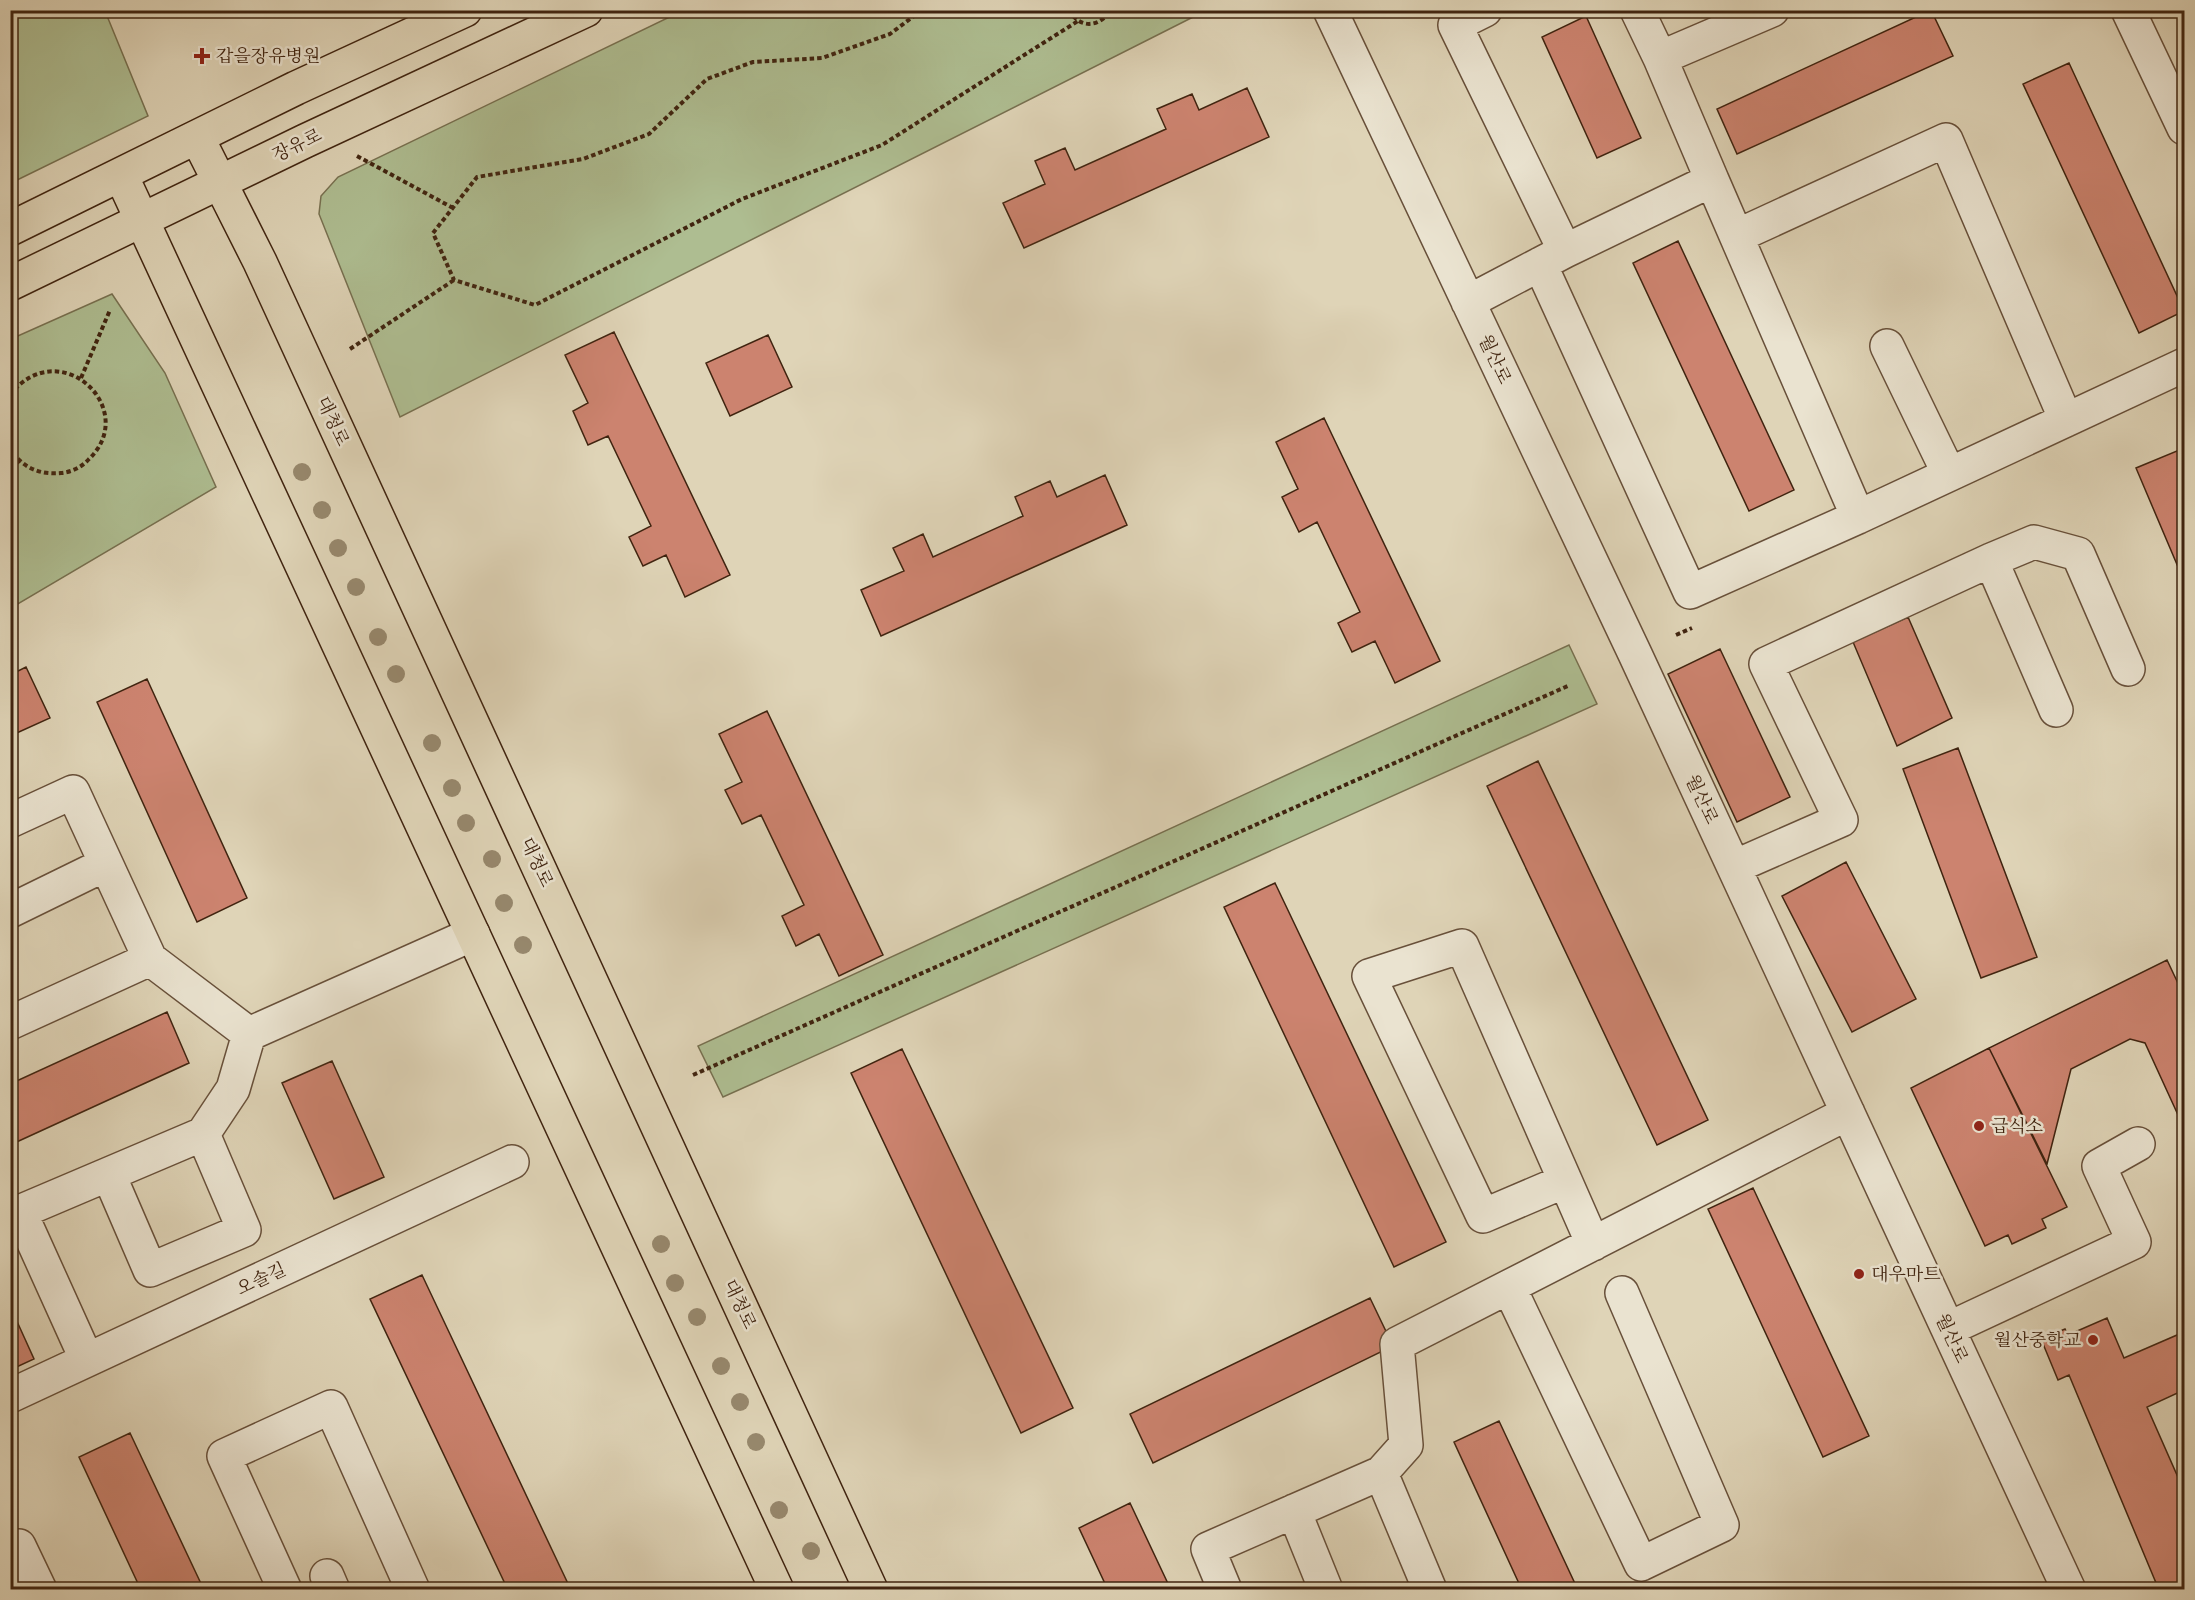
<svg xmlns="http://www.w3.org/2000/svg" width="2195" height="1600" font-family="Vollkorn,'Noto Serif KR',serif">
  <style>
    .green { fill: #aebd91; stroke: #777050; stroke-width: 1.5 }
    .building { fill: #cc836f; stroke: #402410; stroke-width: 1.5 }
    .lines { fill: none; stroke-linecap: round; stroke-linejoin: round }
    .minor-casing { stroke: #68503a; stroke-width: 36 }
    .major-casing { stroke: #402410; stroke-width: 36 }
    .path { stroke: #402410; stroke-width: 4; stroke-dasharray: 4.5 3; stroke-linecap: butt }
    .minor { stroke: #eae3d0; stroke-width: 33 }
    .major { stroke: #dfd4b7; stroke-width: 33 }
    .tree { fill: #97886d }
    .poi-dot { fill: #8f2418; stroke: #eae3d0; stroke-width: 2 }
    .labels { text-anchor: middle; stroke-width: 5; stroke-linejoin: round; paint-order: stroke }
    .poi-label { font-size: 18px; fill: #402410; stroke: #eae3d0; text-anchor: start }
    .street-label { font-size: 18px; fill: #402410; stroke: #eae3d0 }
  </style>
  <rect width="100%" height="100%" fill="#dfd4b7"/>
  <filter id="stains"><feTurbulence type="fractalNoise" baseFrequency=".00333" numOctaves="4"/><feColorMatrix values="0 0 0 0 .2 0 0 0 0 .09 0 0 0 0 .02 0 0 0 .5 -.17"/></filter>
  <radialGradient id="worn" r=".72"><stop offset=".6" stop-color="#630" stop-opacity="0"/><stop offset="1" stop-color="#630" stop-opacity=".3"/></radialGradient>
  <path class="green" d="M11 10 105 11 148 116 11 183Z
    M682 11V10L1205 11 400 417 319 214 321 196 338 177Z
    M112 294 165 373 216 487 11 608V339Z
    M1569 645 1597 704 723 1097 698 1046Z"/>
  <path class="building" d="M1931 10 1953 56 1737 154 1717 109Z
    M1586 16 1641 138 1597 158 1542 37Z
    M2069 63 2184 311 2139 333 2023 84Z
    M1247 88 1269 137 1024 248 1003 203 1045 184 1035 161 1065 148 1075 170 1166 129 1157 109 1192 94 1199 110Z
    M1678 241 1794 490 1749 511 1633 263Z
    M614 332 730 575 685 597 666 555 643 566 629 537 651 526 608 436 588 445 573 411 588 403 565 355Z
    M768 335 792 387 730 416 706 363Z
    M1324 418 1440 661 1395 683 1375 641 1352 652 1338 623 1360 612 1317 522 1299 532 1282 497 1298 489 1276 442Z
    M2184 448V581L2136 468Z
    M1105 475 1127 525 881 636 861 590 904 571 893 548 923 534 933 557 1023 516 1015 497 1050 481 1057 497Z
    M1908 617 1952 718 1897 746 1853 642Z
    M1720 649 1790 797 1737 822 1668 674Z
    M26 667 50 718 10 736V675Z
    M147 679 247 898 197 922 97 702Z
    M767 711 883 955 839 976 819 934 796 946 782 916 804 905 761 815 742 824 725 790 742 782 719 734Z
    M1958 748 2037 957 1981 978 1903 769Z
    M1538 761 1708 1120 1657 1145 1487 786Z
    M1846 862 1916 999 1852 1032 1782 896Z
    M1275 883 1446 1242 1394 1267 1224 907Z
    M2167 960 2184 996V1128L2145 1043 2130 1039 2071 1069 2047 1164 1989 1048Z
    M167 1012 189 1063 10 1145V1084Z
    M1989 1048 2067 1207 2042 1219 2046 1228 2012 1244 2008 1235 1985 1246 1911 1088Z
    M902 1049 1073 1408 1021 1433 851 1073Z
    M332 1061 384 1177 334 1199 282 1083Z
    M1753 1188 1869 1436 1823 1457 1708 1209Z
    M2184 1240V1270L2178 1253Z
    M422 1275 571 1590H508L370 1299Z
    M1370 1298 1393 1346 1153 1463 1130 1414Z
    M10 1306 34 1359 10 1370Z
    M2107 1318 2124 1358 2184 1332V1390L2147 1407 2184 1491V1590H2159L2069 1375 2058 1380 2041 1339 2065 1329 2068 1335Z
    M1499 1421 1578 1590H1522L1454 1442Z
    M130 1433 204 1590H141L79 1457Z
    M1130 1503 1171 1590H1108L1079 1528Z"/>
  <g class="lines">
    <defs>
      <path id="minor" d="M1330 10 1635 654 2069 1590
        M1485 10 1455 25 1565 251
        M1637 10 1660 58 1712 180
        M2128 10 2184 128
        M1660 58 1772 10
        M1737 236 1946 140 2066 420
        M1540 264 1690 592 1858 517
        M1468 302 1565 251 1712 180 1858 517 2184 365
        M1887 346 1949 474
        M1991 560 2056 710
        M10 821 73 792 150 959 249 1034 473 934
        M1734 867 1841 820 1766 664 1991 560 2034 542 2078 554 2128 669
        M10 911 106 864
        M10 1023 150 959
        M109 1175 150 1270 244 1230 203 1134
        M1565 1181 1483 1216 1369 976 1462 946 1593 1244
        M20 1212 81 1347
        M10 1216 203 1134 233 1089 249 1034
        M1509 1287 1641 1564 1722 1525 1622 1293
        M1948 1329 2134 1242 2099 1166 2138 1144
        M10 1396 512 1162
        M1381 1473 1430 1590
        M1294 1511 1326 1590
        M10 1550 19 1546 40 1590
        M327 1576 333 1590
        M285 1590 224 1456 331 1407 413 1590
        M1225 1590 1208 1549 1381 1473 1406 1445 1397 1344 1848 1113"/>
      <path id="major" d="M197 137 260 262 871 1590
        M121 175 777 1590
        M10 229 296 88 465 10
        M10 284 305 141 586 10"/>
    </defs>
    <use href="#minor" class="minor-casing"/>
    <use href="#major" class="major-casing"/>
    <path class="path" d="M922 10 890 34 822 58 753 62 707 79 649 134 583 159 477 177 433 233 454 280 535 305 742 199 882 145 1078 21
      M1069 10C1080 30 1100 27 1111 10
      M357 156 453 208
      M350 349 454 280
      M81 378 110 310
      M10 395C59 332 141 409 89 459 82 467 72 472 61 473 39 475 24 468 10 450
      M10 469 19 461
      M1676 635 1692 628
      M693 1075 1570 685"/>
    <use href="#minor" class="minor"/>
    <use href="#major" class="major"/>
  </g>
  <g class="tree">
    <circle cx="302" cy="472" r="9"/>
    <circle cx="322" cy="510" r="9"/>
    <circle cx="338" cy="548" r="9"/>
    <circle cx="356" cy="587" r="9"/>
    <circle cx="378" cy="637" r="9"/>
    <circle cx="396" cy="674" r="9"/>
    <circle cx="432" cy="743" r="9"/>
    <circle cx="452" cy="788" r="9"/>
    <circle cx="466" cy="823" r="9"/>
    <circle cx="492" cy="859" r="9"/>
    <circle cx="504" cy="903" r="9"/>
    <circle cx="523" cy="945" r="9"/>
    <circle cx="661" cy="1244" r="9"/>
    <circle cx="675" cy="1283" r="9"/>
    <circle cx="697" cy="1317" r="9"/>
    <circle cx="721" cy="1366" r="9"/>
    <circle cx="740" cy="1402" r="9"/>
    <circle cx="756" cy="1442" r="9"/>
    <circle cx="779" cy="1510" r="9"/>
    <circle cx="811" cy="1551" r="9"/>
  </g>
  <g class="poi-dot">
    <path d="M199 47h6v6h6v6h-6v6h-6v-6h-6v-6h6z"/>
    <circle cx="1979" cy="1126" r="6"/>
    <circle cx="1859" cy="1274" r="6"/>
    <circle cx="2093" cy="1340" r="6"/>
  </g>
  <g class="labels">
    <g class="poi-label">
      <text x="216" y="62">갑을장유병원</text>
      <text x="1991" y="1132">급식소</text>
      <text x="1871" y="1280">대우마트</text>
      <text x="2081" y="1346" text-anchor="end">월산중학교</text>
    </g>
    <g class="street-label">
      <text transform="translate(297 145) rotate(-26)" y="6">장유로</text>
      <text transform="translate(1495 359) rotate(65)" y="6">월산로</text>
      <text transform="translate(333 421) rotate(65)" y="6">대청로</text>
      <text transform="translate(1702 799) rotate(65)" y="6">월산로</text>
      <text transform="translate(537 862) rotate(65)" y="6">대청로</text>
      <text transform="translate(261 1279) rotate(-25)" y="6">오솔길</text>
      <text transform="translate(740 1304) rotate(65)" y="6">대청로</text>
      <text transform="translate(1952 1338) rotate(65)" y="6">월산로</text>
    </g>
  </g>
  <rect width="2195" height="1600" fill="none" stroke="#dfd4b7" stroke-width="36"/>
  <rect x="12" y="12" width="2171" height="1576" fill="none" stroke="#402410" stroke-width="3"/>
  <rect x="18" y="18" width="2159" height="1564" fill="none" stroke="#402410" stroke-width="1.5"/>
  <rect width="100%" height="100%" filter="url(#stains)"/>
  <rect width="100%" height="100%" fill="url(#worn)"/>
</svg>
